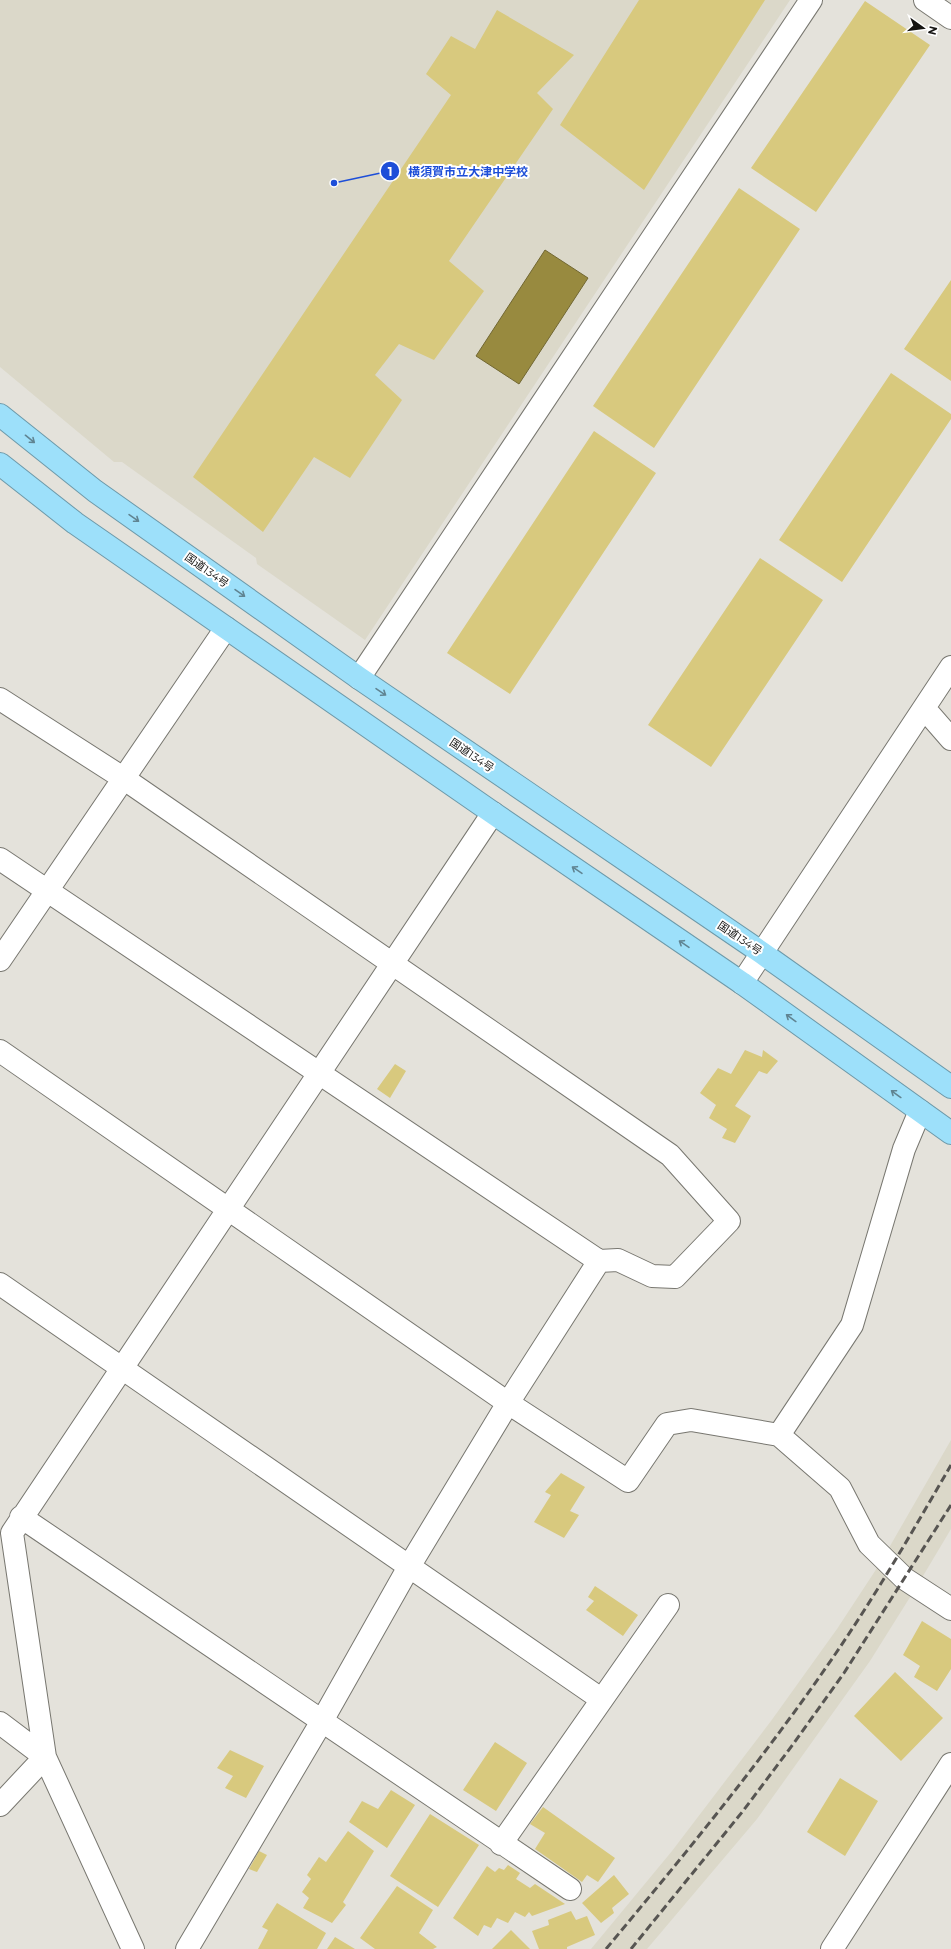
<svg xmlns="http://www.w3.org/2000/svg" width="951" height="1949" font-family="Montserrat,'Noto Sans JP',sans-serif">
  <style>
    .built { fill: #dbd8c9 }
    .water { fill: #988a3f; stroke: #716732 }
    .building { fill: #d8c97e }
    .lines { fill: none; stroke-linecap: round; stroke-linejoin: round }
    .minor-casing { stroke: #787770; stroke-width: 24 }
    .highway-casing { stroke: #6d99a9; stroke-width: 24 }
    .minor { stroke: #fff; stroke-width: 22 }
    .highway { stroke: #9de0fa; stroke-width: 22 }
    .rail { stroke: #575552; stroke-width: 3; stroke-dasharray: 8 4; stroke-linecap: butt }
    .oneway { stroke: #608492 }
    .labels { text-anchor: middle; stroke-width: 4; stroke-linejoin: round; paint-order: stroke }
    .street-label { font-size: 11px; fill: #151412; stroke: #fff }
    .leader { fill: none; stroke: #1d4ed8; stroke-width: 1.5 }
    .callout-dot { fill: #1d4ed8; stroke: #fff; stroke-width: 1.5 }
    .mark-label { font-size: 12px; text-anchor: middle; font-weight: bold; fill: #fff }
    .callout-label { font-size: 12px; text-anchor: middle; font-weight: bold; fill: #1d4ed8; stroke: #fff; stroke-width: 4; stroke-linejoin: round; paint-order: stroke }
  </style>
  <rect width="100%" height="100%" fill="#e4e2db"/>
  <path class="built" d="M0 0H790L365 640 257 564 256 558 122 462H114L0 367Z
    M951 1440V1529L920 1581 886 1553Z
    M877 1568 912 1594 870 1661 757 1819 647 1949H591L672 1851 771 1721 837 1629Z"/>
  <path class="water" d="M545 250 588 278 519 384 476 356Z"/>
  <path class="building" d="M639 0H765L644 190 560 125Z
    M865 1 930 45 816 212 751 168Z
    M497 10 574 55 537 93 553 109 449 261 484 291 434 360 399 344 375 375 402 400 350 478 314 457 263 532 193 477 451 95 426 74 451 36 475 49Z
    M739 188 800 229 654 448 593 406Z
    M951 280V381L904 349Z
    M891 373 951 414V419L842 582 779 540Z
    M594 431 656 473 510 694 447 653Z
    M760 558 823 600 711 767 648 725Z
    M745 1050 762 1057 763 1050 778 1061 767 1074 759 1071 735 1106 751 1116 735 1143 722 1138 727 1129 709 1118 716 1105 700 1093 718 1068 731 1074Z
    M395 1064 406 1071 390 1098 377 1089Z
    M561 1473 585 1487 570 1511 579 1515 564 1538 534 1522 551 1495 545 1492Z
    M595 1586 638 1615 623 1636 586 1610 594 1601 588 1597Z
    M922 1621 951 1639V1669L937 1691 914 1677 920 1666 903 1655Z
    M895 1672 943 1718 901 1761 854 1716Z
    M495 1742 527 1763 496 1811 463 1790Z
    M230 1750 264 1766 246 1798 225 1788 233 1776 217 1768Z
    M840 1778 878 1801 845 1856 807 1832Z
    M391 1790 415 1805 387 1848 349 1822 362 1801 378 1809Z
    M543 1807 615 1858 598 1882 587 1875 582 1882 535 1849 545 1833 530 1824Z
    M430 1814 479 1845 438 1907 390 1876Z
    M348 1831 374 1851 343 1902 346 1905 332 1923 303 1908 309 1898 302 1892 311 1879 307 1875 319 1857 326 1862Z
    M259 1851 267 1855 257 1872 249 1869Z
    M508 1865 520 1873 516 1879 530 1888 535 1884 565 1904 532 1916 529 1912 525 1917 515 1912 508 1923 497 1918 491 1928 484 1925 478 1936 453 1918 487 1866 495 1872 499 1868 504 1870Z
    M614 1875 629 1894 612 1908 614 1913 601 1923 582 1903Z
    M397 1886 433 1910 419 1933 437 1947 433 1949H375L360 1938Z
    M277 1903 326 1933 317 1949H258L268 1930 262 1927Z
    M571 1911 576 1920 587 1916 595 1935 567 1947V1949H539L532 1931 549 1925 548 1920Z
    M511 1930 530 1949H492Z
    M335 1937 355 1949H327Z"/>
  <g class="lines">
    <defs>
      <path id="minor" d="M925 0 951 18
        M359 678 811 0
        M0 699 123 778 670 1155 729 1221 675 1277 652 1276 618 1260 599 1261 0 859
        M924 708 951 739
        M0 960 226 628
        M742 983 951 667
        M0 1051 508 1403 628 1481 667 1424 691 1420 779 1435 840 1488 869 1544 905 1579 951 1609
        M0 1284 601 1699
        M779 1435 852 1325 904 1149 920 1111
        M21 1517 570 1889
        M0 1723 45 1757 0 1805
        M501 1844 668 1605
        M133 1949 45 1757 12 1533 493 813
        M187 1949 322 1721 410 1565 508 1403 599 1261
        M832 1949 951 1764"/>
      <path id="highway" d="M0 415 95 491 359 678 762 953 951 1087
        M0 464 75 523 493 813 742 983 951 1133"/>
    </defs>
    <use href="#minor" class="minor-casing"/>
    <use href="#highway" class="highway-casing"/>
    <use href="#minor" class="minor"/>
    <use href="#highway" class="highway"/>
    <path class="rail" d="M606 1949C686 1853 765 1757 836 1653 877 1593 914 1529 951 1465
      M631 1949 743 1811 794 1743 844 1673 951 1505"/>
  </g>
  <defs><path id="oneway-shaft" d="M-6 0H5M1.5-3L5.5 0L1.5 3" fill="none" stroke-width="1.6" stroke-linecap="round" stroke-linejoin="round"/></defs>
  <g class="oneway">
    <use href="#oneway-shaft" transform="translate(30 439) rotate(39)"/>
    <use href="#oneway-shaft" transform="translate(134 518) rotate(35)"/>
    <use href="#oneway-shaft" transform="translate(240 593) rotate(35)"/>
    <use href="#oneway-shaft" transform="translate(381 692) rotate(34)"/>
    <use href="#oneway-shaft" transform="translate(577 870) rotate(-146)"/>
    <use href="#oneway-shaft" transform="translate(684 944) rotate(-146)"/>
    <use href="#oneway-shaft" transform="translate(791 1018) rotate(-144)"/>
    <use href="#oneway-shaft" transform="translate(896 1094) rotate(-144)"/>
  </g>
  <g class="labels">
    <g class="street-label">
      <text transform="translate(207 570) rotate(35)" y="4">国道134号</text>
      <text transform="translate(472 755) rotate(34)" y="4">国道134号</text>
      <text transform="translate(740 938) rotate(34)" y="4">国道134号</text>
    </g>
  </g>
  <path class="leader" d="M334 183L390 171"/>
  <g class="callout-dot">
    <circle cx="334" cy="183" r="4"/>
    <circle cx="390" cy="171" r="10"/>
  </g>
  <g class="mark-label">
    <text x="390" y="176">1</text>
  </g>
  <g class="callout-label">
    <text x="468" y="176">横須賀市立大津中学校</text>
  </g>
  <g transform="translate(923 28) rotate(104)" stroke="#ffffff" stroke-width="3" paint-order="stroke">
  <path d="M0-3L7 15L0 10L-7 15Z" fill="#151412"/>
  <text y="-6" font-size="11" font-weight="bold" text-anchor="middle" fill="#151412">N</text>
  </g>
</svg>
